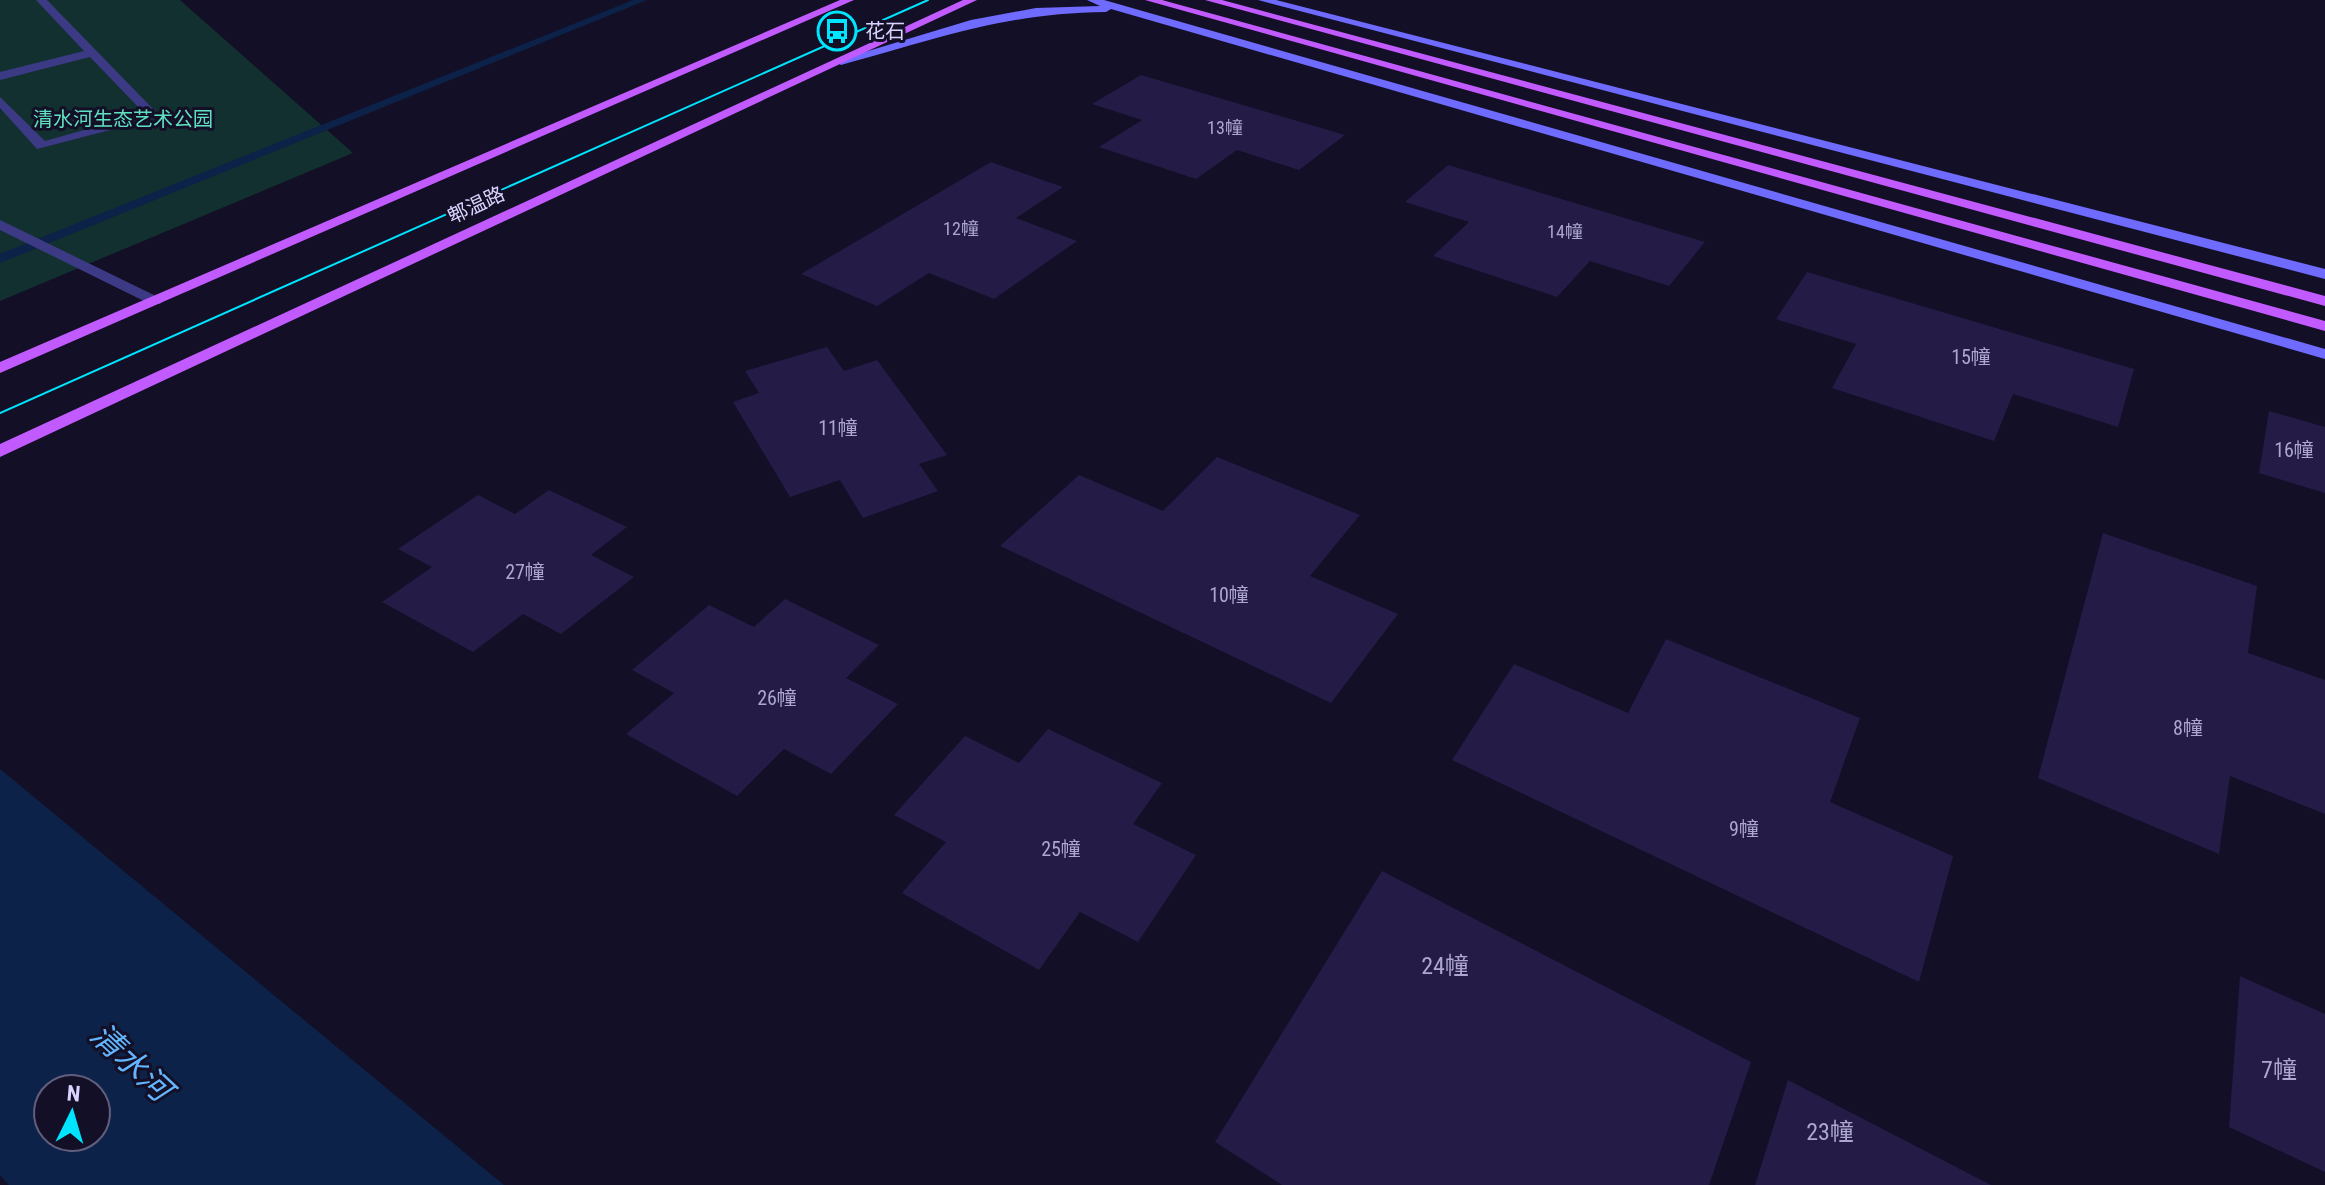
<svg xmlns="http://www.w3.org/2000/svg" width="2325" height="1185" font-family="'Roboto Condensed','Noto Sans SC',sans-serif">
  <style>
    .green { fill: #12302f }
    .water { fill: #0c2248; fill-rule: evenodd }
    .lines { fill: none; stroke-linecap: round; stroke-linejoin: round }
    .stream { fill: #0c2248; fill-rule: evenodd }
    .building { fill: #241b47 }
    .service { fill: #3d3a85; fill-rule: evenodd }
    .secondary { fill: #6f6bff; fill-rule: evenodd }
    .primary { fill: #c25bff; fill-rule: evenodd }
    .tram { stroke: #00e5ff; stroke-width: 2 }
    .labels { text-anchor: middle; stroke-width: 6; stroke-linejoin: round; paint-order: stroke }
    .far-number-label { font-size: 18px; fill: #aca6d1 }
    .far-poi-label { font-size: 20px; fill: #d9d4ff; stroke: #130f26; text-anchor: start }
    .far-park-label { font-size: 20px; fill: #5fe0c0; stroke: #130f26 }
    .far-street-label { font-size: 20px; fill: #d9d4ff; stroke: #130f26 }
    .number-label { font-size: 20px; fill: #aca6d1 }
    .near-number-label { font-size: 24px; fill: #aca6d1 }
    .near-water-label { font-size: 32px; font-style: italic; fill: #62b6ff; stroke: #130f26 }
  </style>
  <rect width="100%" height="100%" fill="#130f26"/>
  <path class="green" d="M0 0H180L353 153 0 301Z"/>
  <path class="water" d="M0 769 504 1185H9L0 1175ZM48 1089H96V1137H48Z"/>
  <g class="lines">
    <path class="stream" d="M633 0H647L0 263V254Z"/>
  </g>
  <path class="building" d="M1141 75 1345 135 1299 170 1237 150 1196 179 1099 147 1142 120 1092 104Z
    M991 162 1063 187 1016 218 1077 241 994 299 929 273 877 306 801 274Z
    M1448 165 1705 242 1669 286 1590 261 1557 297 1433 256 1469 222 1405 202Z
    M1807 272 2134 369 2118 427 2013 394 1994 441 1832 388 1856 344 1776 319Z
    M827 347 844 371 877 360 947 455 919 464 938 491 863 518 840 480 790 497 733 402 759 393 745 371Z
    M2269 411 2325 427V493L2259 473Z
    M1217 457 1360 515 1310 576 1398 614 1331 703 1000 546 1079 475 1163 511Z
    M549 490 627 527 591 555 634 577 561 634 523 614 473 652 382 602 432 567 398 549 478 495 515 514Z
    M2103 533 2257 586 2248 653 2325 680V814L2230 776 2219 854 2038 778Z
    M785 599 879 645 846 678 898 704 831 774 784 749 737 796 626 734 674 693 632 670 709 605 754 627Z
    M1666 639 1860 718 1830 802 1953 856 1919 982 1452 760 1514 664 1628 713Z
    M1048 729 1162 783 1133 824 1196 855 1138 942 1080 912 1039 970 902 893 946 842 894 815 965 736 1019 763Z
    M1382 871 1751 1062 1709 1185H1282L1215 1142Z
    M2240 976 2325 1014V1172L2229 1127Z
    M1788 1080 1991 1185H1755Z"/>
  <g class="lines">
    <path class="service" d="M36 0H47L156 112V118L37 149 0 108V97L45 141 144 113 90 57 0 80V72L84 51Z
      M0 220 160 298 163 301 160 304H150L0 230Z"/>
    <path class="secondary" d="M1087 0H1104L2325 349V359L1111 9 1106 12C1004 13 937 39 841 65L835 61 971 20 1036 8 1100 6Z
      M1258 0H1276L2325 269V279Z"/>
    <path class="primary" d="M840 0H854L0 373V362Z
      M963 0H977L0 457V444Z
      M1145 0H1162L2325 321V331Z
      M1205 0H1222L2325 296V306Z"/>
    <path class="tram" d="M0 413 928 0"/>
  </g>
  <defs>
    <symbol id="bus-ring" viewBox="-11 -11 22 22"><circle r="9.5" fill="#130f26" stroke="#00e5ff" stroke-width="1.5"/><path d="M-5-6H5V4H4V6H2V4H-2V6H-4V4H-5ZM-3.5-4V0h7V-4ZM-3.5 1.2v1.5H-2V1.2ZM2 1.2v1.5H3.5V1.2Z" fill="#00e5ff"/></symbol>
  </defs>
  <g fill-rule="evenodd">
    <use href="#bus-ring" x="815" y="9" width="44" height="44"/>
  </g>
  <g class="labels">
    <g class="far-number-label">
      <text x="1225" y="134">13幢</text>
      <text x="961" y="235">12幢</text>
      <text x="1565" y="238">14幢</text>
    </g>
    <g class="far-poi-label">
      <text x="865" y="38">花石</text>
    </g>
    <g class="far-park-label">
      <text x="123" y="126">清水河生态艺术公园</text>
    </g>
    <g class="far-street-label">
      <text transform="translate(476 205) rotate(-25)" y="7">郫温路</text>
    </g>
    <g class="number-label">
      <text x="1971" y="364">15幢</text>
      <text x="838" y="435">11幢</text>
      <text x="2294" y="457">16幢</text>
      <text x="525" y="579">27幢</text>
      <text x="1229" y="602">10幢</text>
      <text x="777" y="705">26幢</text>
      <text x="2188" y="735">8幢</text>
      <text x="1744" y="836">9幢</text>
      <text x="1061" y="856">25幢</text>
    </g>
    <g class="near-number-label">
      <text x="1445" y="974">24幢</text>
      <text x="2279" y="1078">7幢</text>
      <text x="1830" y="1140">23幢</text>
    </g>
    <g class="near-water-label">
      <text transform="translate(131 1062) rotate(43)" y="11">清水河</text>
    </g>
  </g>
  <g transform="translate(72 1113) rotate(5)"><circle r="38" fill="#130f26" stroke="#625e7d" stroke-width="2"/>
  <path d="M0-6L14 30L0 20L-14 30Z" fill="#00e5ff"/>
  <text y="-12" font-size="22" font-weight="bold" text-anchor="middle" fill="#d9d4ff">N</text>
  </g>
</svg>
